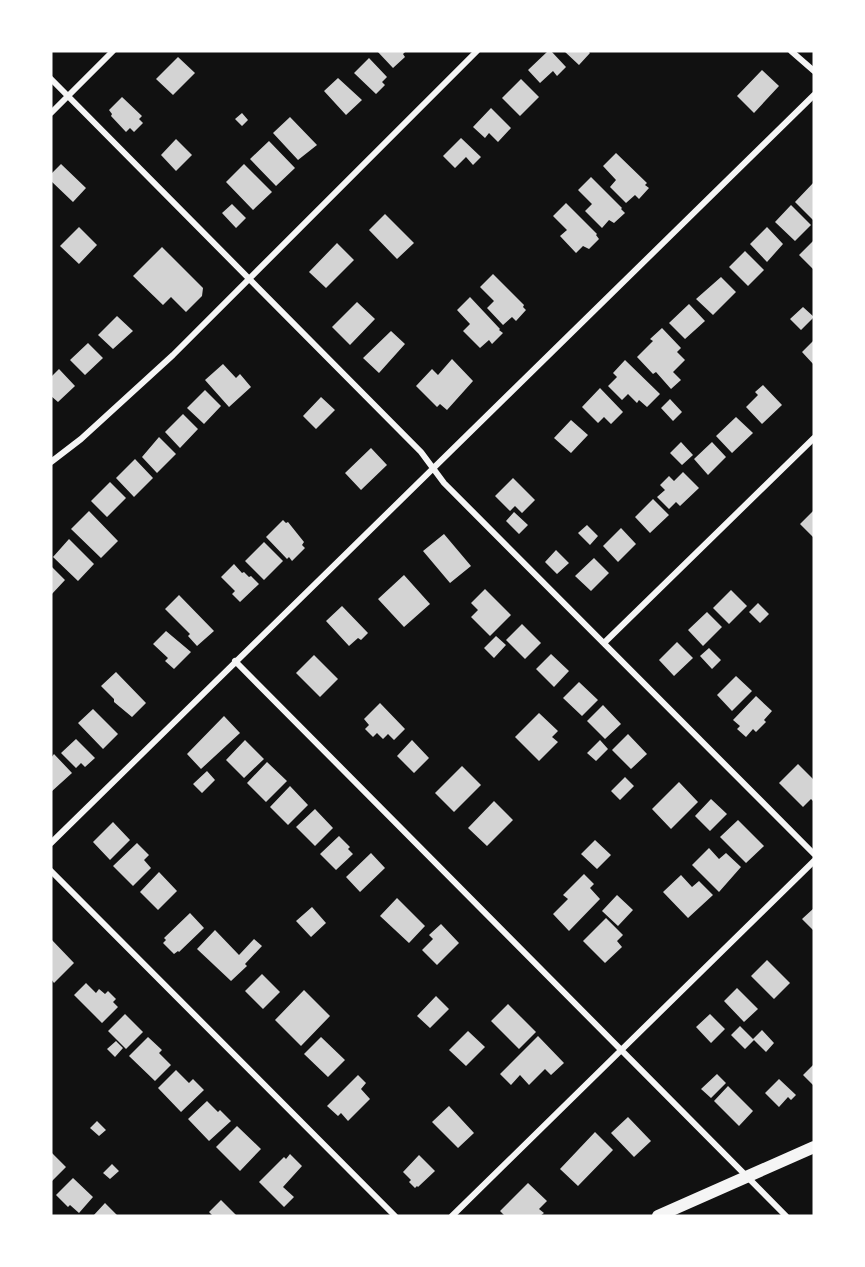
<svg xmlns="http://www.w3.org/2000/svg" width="865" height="1267" font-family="'Alegreya Sans',sans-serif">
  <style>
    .building { fill: #d3d3d3 }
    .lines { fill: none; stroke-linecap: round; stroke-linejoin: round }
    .minor { stroke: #f5f5f5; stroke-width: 6 }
    .secondary { stroke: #f5f5f5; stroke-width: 12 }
  </style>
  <rect width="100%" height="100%" fill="#111"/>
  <path class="building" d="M377 51H406L403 54 405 57 393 68Z
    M548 51H551L566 67 557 76 553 71 540 83 528 70Z
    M564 51H588L590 53 579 65Z
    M178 57 195 73 173 95 156 79Z
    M369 58 387 77 382 82 385 85 376 94 354 73Z
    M762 70 779 86 754 113 737 96Z
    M338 78 362 100 346 115 324 91Z
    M521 79 539 97 520 116 502 98Z
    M122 97 142 116 139 119 143 123 134 132 130 128 126 132 111 116 112 114 109 110Z
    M491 108 511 128 498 142 489 133 485 138 473 127Z
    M242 113 248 120 242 126 235 119Z
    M290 117 317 145 298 160 273 133Z
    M461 138 481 157 473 165 466 157 455 168 443 156Z
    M176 139 192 155 176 171 161 155Z
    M269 141 295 168 276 186 250 159Z
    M616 153 647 183 645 185 649 188 639 199 635 195 626 203 610 187 616 180 603 166Z
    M61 164 86 188 73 202 51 181V174Z
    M244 164 272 192 253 210 226 182Z
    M591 177 622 208 621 209 625 213 614 223 609 220 602 228 585 211 592 204 578 190Z
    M814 182V221L795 202Z
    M566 203 597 234 596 235 599 239 589 249 583 246 576 253 560 236 567 230 553 216Z
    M232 204 246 218 236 228 222 213Z
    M791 205 811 225 795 241 775 222Z
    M385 214 414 243 397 259 369 230Z
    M79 227 97 245 79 264 60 246Z
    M767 227 783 244 767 262 750 244Z
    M814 240V270L799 255Z
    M337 243 354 260 326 288 309 272Z
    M162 247 203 288 202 296 186 312 171 297 163 305 133 276Z
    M745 251 764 270 748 286 729 267Z
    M493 274 524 305 523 307 526 310 516 321 512 317 503 325 487 308 494 301 480 287Z
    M721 277 736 292 713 315 696 299Z
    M470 297 500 329 499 330 503 333 492 344 489 340 480 348 463 331 470 324 457 310Z
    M357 302 375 319 350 345 332 327Z
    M689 304 705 321 685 339 669 323Z
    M803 307 814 317 801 330 790 319Z
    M117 316 133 331 113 349 98 335Z
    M662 328 681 348 677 352 685 360 673 372 681 380 671 389 656 372 653 374 637 357 653 341 650 339Z
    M391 331 405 344 379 373 363 358Z
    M814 340V365L802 352Z
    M88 343 103 358 85 375 70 360Z
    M452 359 473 381 447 410 440 404 437 407 416 386 432 369 438 375Z
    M625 360 660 394 647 407 639 400 637 403 628 394 622 400 608 386 617 377 613 373Z
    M223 364 236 378 240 374 251 387 229 407 205 380Z
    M59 369 75 386 58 402 51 396V377Z
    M763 385 782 405 762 424 746 407 758 395 755 392Z
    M600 388 623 412 611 424 604 417 598 423 582 407Z
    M205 390 221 406 204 424 187 408Z
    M321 397 335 410 316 429 303 416Z
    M670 399 682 412 673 421 661 408Z
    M183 414 198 429 180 448 165 432Z
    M736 417 753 433 732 453 716 436Z
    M571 420 588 435 571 453 554 438Z
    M159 437 176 454 157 473 142 457Z
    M681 442 693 455 682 465 670 453Z
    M712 442 726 457 708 475 694 459Z
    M371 448 387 465 361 490 345 473Z
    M135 459 153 478 134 497 116 478Z
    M683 472 699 488 680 506 676 502 669 509 657 497 665 490 660 485 669 476 674 481Z
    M513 478 535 500 522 513 515 506 510 511 495 496Z
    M110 482 126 498 107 517 91 501Z
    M653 499 669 515 650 533 635 517Z
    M814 510V538L800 524Z
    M89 511 118 541 101 558 71 529Z
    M514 512 528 525 519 534 506 521Z
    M283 520 286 523 288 522 304 542 302 545 305 548 292 561 289 557 287 559 266 537Z
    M587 525 598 536 590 545 578 533Z
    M621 528 636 544 618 562 603 546Z
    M444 534 471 566 450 583 423 551Z
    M69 539 94 564 78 581 53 557Z
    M264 542 283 561 264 580 245 561Z
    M556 550 569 563 557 574 545 562Z
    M594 558 609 573 591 591 575 576Z
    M234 564 242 573 244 572 249 577 251 576 259 584 240 602 232 594 235 591 221 577Z
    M51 566 65 580 51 595Z
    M404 575 430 604 404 627 378 599Z
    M485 589 511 615 490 636 471 617 478 610 471 603Z
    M731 590 747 606 729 624 713 608Z
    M179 595 214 631 197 646 188 636 190 634 165 609Z
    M758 603 769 614 760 623 749 612Z
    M342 606 368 633 361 640 358 638 349 646 326 621Z
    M707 612 722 627 703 646 688 630Z
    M522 624 541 643 525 659 506 640Z
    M166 631 191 652 174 669 165 661 168 658 153 644Z
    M496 636 506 645 494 658 484 648Z
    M677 642 693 658 674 676 659 660Z
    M709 648 721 660 712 669 700 656Z
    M551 654 569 671 554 687 536 669Z
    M314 655 338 679 320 697 296 673Z
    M116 672 146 703 132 717 114 702V699L101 686Z
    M736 676 752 691 732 711 717 695Z
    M579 682 598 700 582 716 563 698Z
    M756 696 772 711 764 720 766 722 756 732 753 729 746 737 737 729 740 726 733 720Z
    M380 703 405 729 394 740 388 734 383 739 377 733 373 737 365 729 369 725 364 719Z
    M603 705 621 724 605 739 587 721Z
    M93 709 118 734 103 749 78 723Z
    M539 713 558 731 552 737 558 742 539 761 515 737Z
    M224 716 240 733 201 769 187 754Z
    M628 734 647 754 631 769 612 750Z
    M76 739 95 758 85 767 81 763 76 768 61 753Z
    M245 740 264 759 244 778 226 760Z
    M412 740 429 758 414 773 397 756Z
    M600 740 608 749 596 761 587 753Z
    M54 754 72 773 51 792V758Z
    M267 762 287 781 266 802 247 783Z
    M798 764 814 780V802L811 799 803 807 779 783Z
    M462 766 481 785 454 812 435 793Z
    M207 771 215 780 202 793 193 784Z
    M625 777 634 786 620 800 611 791Z
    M679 782 698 802 671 829 652 809Z
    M290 786 308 805 288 825 270 807Z
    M711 799 727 814 710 831 695 816Z
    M494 801 513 820 487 846 468 828Z
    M315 809 333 828 315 846 296 827Z
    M738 820 764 846 746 863 720 837Z
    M113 822 130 840 110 860 93 842Z
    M339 836 350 847 348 849 353 854 336 870 320 854Z
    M595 840 611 855 597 869 581 854Z
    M137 843 149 855 144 860 151 868 133 886 113 866Z
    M709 848 719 859 726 853 741 867 719 892 692 865Z
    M371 853 385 868 360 892 346 877Z
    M159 872 177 891 158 910 140 892Z
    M584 874 594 884 590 888 600 899 569 931 553 914 568 899 563 895Z
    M681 875 692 887 699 881 713 895 688 918 663 892Z
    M617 895 633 910 618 926 602 911Z
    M397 898 425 926 409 943 380 916Z
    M312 907 326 923 311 937 296 921Z
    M814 908V931L802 919Z
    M190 913 204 928 179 952 178 951 174 954 163 943 166 940 164 938Z
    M606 918 623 935 617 941 622 947 605 963 583 941Z
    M441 924 459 943 437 965 422 950 433 939 429 935Z
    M215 930 239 955 254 939 262 946 245 964 247 966 231 981 197 949Z
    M51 939 74 963 54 983 51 979Z
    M767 960 790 983 774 999 751 976Z
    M262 974 280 992 263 1009 245 991Z
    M86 983 96 993 99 989 105 994 108 991 116 999 113 1002 118 1007 102 1023 74 995Z
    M737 988 758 1009 744 1022 724 1001Z
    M304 990 330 1016 301 1046 275 1020Z
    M436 996 449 1009 430 1028 417 1016Z
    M508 1004 536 1032 519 1049 491 1021Z
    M125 1014 143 1032 126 1049 108 1031Z
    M710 1014 725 1029 711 1043 696 1027Z
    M740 1026 754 1040 745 1049 731 1035Z
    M762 1030 774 1043 766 1052 753 1039Z
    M468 1031 485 1047 466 1066 449 1050Z
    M538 1036 564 1063 551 1075 545 1069 529 1085 520 1075 511 1085 500 1074Z
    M148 1037 162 1050 159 1053 171 1065 155 1081 129 1056Z
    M321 1037 345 1060 328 1077 304 1054Z
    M116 1041 123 1048 115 1057 107 1049Z
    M814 1064V1086L803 1075Z
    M176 1070 189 1083 193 1079 204 1090 181 1112 158 1088Z
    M717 1074 726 1083 711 1098 701 1089Z
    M358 1075 366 1083 361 1089 370 1099 348 1121 341 1113 338 1116 327 1106Z
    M779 1079 796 1095 791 1100 788 1097 779 1107 765 1093Z
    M728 1086 753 1111 739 1126 714 1101Z
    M207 1101 218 1112 220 1110 231 1121 209 1141 188 1119Z
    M449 1106 474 1133 458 1148 432 1122Z
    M628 1117 651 1141 634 1157 611 1133Z
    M97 1121 106 1130 99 1136 90 1128Z
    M237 1126 261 1149 240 1171 216 1147Z
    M595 1132 613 1150 578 1186 560 1169Z
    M51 1152 66 1167 51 1182Z
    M290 1154 302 1166 283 1187 294 1197 284 1207 259 1182 284 1157 286 1159Z
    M419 1155 435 1171 418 1187 417 1186 415 1188 409 1182 411 1180 403 1172Z
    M112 1164 119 1171 110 1179 103 1173Z
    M73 1178 93 1197 79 1213 70 1205 68 1207 56 1195Z
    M528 1183 547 1201 539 1209 544 1213 540 1216H505L500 1211Z
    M221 1200 237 1216H213L209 1212Z
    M105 1203 118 1216H93Z"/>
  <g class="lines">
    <path class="minor" d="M791 51 814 71
      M51 79 421 452 444 483 814 854
      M51 113 113 51
      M51 462 81 439 173 355 477 51
      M604 643 814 438
      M235 661 786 1216
      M51 843 814 95
      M51 871 395 1216
      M452 1216 814 861"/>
    <path class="secondary" d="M658 1216 814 1147"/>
  </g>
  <rect width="865" height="1267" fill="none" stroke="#ffffff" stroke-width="105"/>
</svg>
